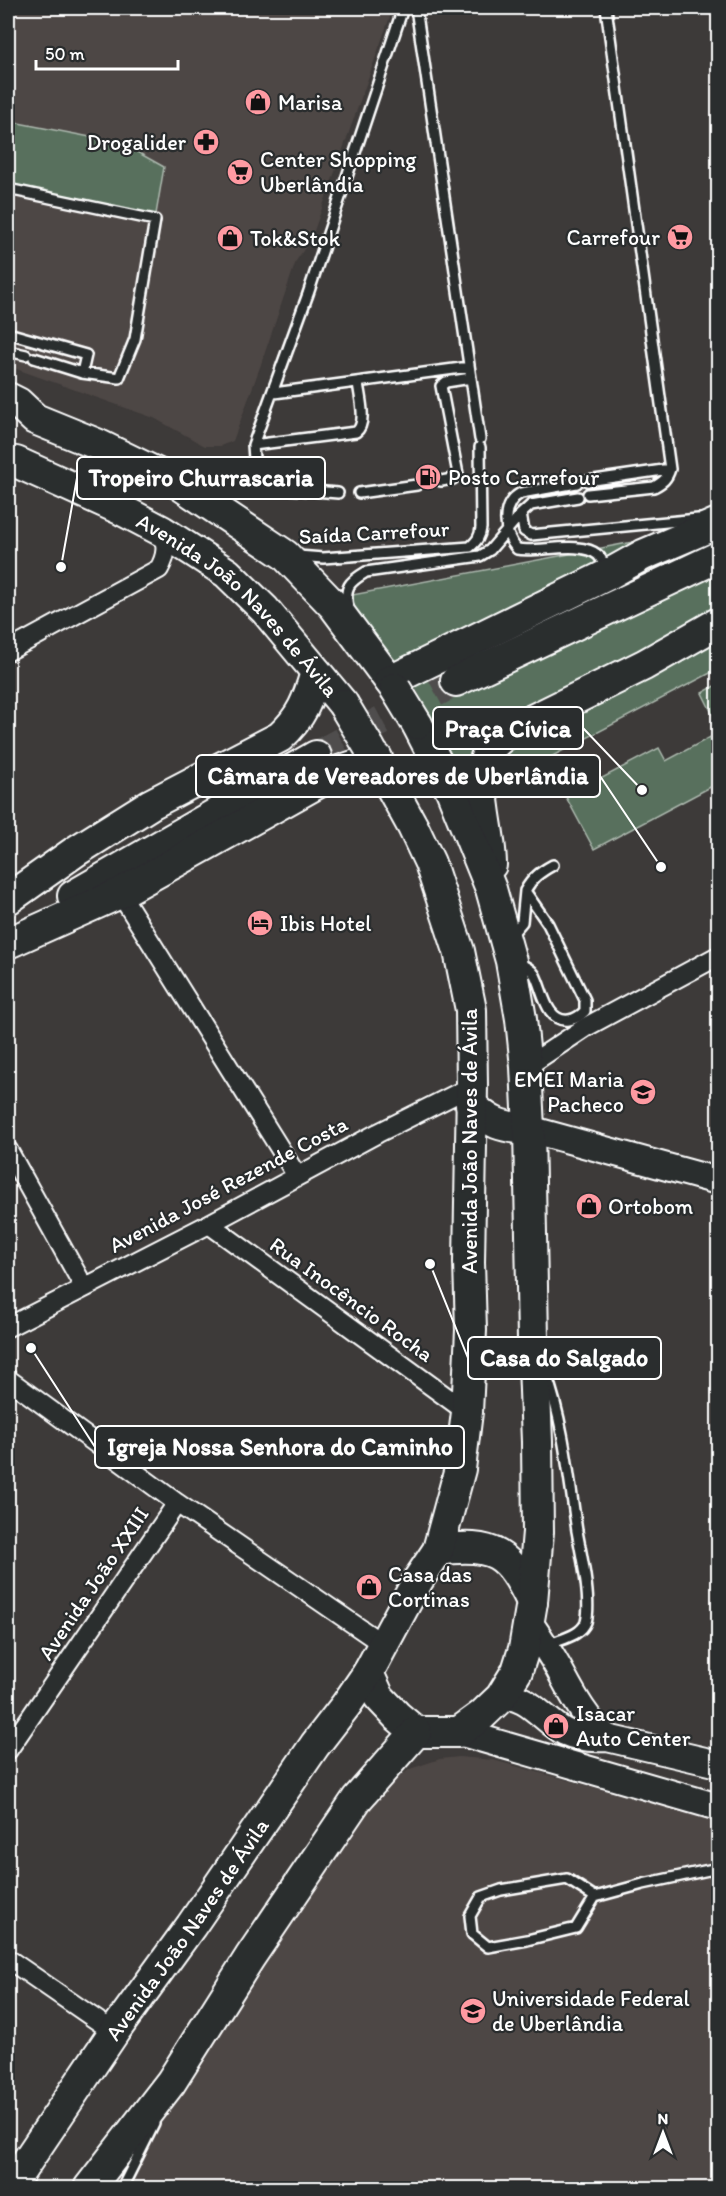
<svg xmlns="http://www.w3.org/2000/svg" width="726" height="2196" font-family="Itim,sans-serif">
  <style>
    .built { fill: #4e4745 }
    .green { fill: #58705d; stroke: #acb8ae; stroke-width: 1.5 }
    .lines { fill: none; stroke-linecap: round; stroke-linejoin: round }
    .primary-tunnel { stroke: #504e4d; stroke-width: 30; stroke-dasharray: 30 15; stroke-linecap: butt }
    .lane-casing { stroke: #fff; stroke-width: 14 }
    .street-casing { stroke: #fff; stroke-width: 22 }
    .secondary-casing { stroke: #fff; stroke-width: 30 }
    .primary-casing { stroke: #fff; stroke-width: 34 }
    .lane { stroke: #2a2d2e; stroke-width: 9 }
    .street { stroke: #2a2d2e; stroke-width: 18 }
    .secondary { stroke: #2a2d2e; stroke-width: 26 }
    .primary { stroke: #2a2d2e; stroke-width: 30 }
    .primary-bridge-casing { stroke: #fff; stroke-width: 34; stroke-linecap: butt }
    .primary-bridge { stroke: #2a2d2e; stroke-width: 30 }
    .labels { text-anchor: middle; stroke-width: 4.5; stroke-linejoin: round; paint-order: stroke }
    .poi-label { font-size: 22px; fill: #fff; stroke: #2a2d2e; text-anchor: start }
    .street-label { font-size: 22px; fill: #fff; stroke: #2a2d2e }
    .leader { fill: none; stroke: #fff; stroke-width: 2 }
    .callout-dot { fill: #fff; stroke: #2a2d2e; stroke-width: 2 }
    .callout { fill: #2a2d2e; stroke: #fff; stroke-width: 2 }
    .callout-label { font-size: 24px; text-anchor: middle; font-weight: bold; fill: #fff }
  </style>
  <rect width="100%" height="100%" fill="#3d3a39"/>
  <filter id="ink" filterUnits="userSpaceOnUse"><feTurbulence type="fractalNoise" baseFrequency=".0167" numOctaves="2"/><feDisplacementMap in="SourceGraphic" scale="12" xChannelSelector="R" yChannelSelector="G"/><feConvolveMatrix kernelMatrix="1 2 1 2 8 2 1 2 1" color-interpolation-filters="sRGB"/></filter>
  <g filter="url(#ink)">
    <path class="built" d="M8 8H393L315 228 311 239 296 261 260 367 233 441 220 446H205L154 418 8 366Z
      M459 1757 493 1760 718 1821V2188H108L369 1805 383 1789 410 1769 440 1759Z"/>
    <path class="green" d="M8 121 121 143 164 167 155 220 8 189Z
      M718 526V669L465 802 347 596Z
      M718 684V725L702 693Z
      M718 733V783L594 849 566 797 659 748 666 761Z"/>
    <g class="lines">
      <path class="primary-tunnel" d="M316 756 456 681"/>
      <defs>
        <path id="lane" d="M416 8 480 439
          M8 189 155 220 135 339 119 378 82 373 34 358
          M8 333 86 355 82 373
          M8 351 26 355
          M274 393 469 367
          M253 445 356 432C368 423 359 395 358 382
          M441 481 453 479 458 474 441 386 446 382 471 378
          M587 481 670 469
          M577 483 521 493C500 504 503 533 517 549 538 553 581 540 598 555 602 559 605 566 608 572
          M338 493 290 489 258 467 254 459 253 445 308 294 403 8
          M359 493 417 485
          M588 494 654 487C663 482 667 479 670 469L606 8
          M578 497 531 505 521 514 524 531 531 535 698 519
          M298 556 323 558 470 547C477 541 480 537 481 528L480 447
          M348 607C344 587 349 582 366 572L480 556 490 550 521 514
          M525 891C532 878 540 872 553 865
          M510 936 522 922 525 891 548 924 585 1000V1011C580 1016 576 1019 569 1020 546 1023 543 990 535 975 531 968 524 965 516 963
          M546 1374C564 1423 569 1479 577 1531 581 1553 592 1601 586 1622 581 1636 560 1639 548 1645
          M567 1879 595 1897 576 1928 527 1940 488 1947 472 1934 470 1916 481 1897 501 1890Z
          M595 1897 643 1884 718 1868
          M122 2188 154 2124"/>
        <path id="street" d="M8 651 159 569C167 555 167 546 162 531
          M120 893 297 1176
          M526 1067 586 1027 718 956
          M8 1150 84 1287
          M209 1224 467 1412
          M8 1327 209 1224 378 1133 472 1086
          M8 1379 177 1503 384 1645
          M8 1750 177 1503
          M8 1959 114 2032"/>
        <path id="secondary" d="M529 1129 718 1181
          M529 1622C540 1638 550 1653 559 1669 573 1695 585 1719 607 1738
          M501 1697C526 1692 544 1721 565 1732 578 1738 593 1739 607 1738L718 1764
          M459 1732 718 1807"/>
        <g id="primary">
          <path d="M8 398 18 403 35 419 99 445 179 484 285 555 334 606 395 688"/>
          <path id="s1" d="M8 461 16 462 120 509 162 531 227 573 265 610 343 704"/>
          <path d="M390 681 609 574 643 555 718 523"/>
          <path d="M456 681 718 557"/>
          <path d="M491 865C491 829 474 789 487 754 491 744 502 737 510 731L644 665 718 623"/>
          <path d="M73 896 316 756"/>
          <path d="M8 899 76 851 151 804 280 737C302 717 308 700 316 672"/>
          <path d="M8 943 120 893 339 771 377 758"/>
          <path d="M471 1104C490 1124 502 1127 529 1129"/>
          <path d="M438 1550C494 1542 509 1553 532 1602"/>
          <path d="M368 1673 379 1697 397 1716 416 1732H459L481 1716 501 1697 517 1671 524 1649 532 1602 538 1532 537 1442 533 1339 529 1129 526 1067 521 1019 511 961 491 889 451 790 417 724"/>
          <path id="s2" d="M9 2188 114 2032 191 1926 315 1745 346 1705 368 1673 418 1580 438 1550 460 1469 467 1412 471 1330 469 1262 472 1086 471 1010 459 951 430 863 413 827 369 747"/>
          <path d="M89 2188 171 2082 250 1957 357 1799 416 1732"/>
        </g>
      </defs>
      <use href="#lane" class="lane-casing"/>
      <use href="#street" class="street-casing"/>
      <use href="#secondary" class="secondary-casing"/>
      <use href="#primary" class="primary-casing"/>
      <use href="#lane" class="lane"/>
      <use href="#street" class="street"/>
      <use href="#secondary" class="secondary"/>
      <use href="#primary" class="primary"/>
      <defs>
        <path id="primary-bridge" d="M395 688 417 724
          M343 704 369 747"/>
      </defs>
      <use href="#primary-bridge" class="primary-bridge-casing"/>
      <use href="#primary-bridge" class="primary-bridge"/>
    </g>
  </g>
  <defs>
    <symbol id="shop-disc" viewBox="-11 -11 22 22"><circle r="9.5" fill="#ff9aa2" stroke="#2a2d2e"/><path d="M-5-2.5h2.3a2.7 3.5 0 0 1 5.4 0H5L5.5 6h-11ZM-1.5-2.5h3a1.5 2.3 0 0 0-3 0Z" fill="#111"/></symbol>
    <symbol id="pharmacy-disc" viewBox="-11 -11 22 22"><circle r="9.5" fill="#ff9aa2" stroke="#2a2d2e"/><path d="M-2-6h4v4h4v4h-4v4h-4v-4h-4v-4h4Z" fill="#111"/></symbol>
    <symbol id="supermarket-disc" viewBox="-11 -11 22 22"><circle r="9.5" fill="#ff9aa2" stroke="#2a2d2e"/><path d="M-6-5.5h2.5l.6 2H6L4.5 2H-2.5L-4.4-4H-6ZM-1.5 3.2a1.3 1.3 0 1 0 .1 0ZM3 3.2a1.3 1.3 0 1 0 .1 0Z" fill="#111"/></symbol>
    <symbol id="fuel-disc" viewBox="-11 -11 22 22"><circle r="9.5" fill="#ff9aa2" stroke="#2a2d2e"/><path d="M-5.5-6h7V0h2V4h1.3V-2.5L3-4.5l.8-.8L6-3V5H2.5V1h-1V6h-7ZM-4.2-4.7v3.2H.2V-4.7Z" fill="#111"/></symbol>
    <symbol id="hotel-disc" viewBox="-11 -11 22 22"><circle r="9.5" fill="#ff9aa2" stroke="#2a2d2e"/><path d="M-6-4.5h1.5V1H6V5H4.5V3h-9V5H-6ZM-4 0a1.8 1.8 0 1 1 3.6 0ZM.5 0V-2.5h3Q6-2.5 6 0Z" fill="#111"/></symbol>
    <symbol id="school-disc" viewBox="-11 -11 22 22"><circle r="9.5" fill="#ff9aa2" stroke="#2a2d2e"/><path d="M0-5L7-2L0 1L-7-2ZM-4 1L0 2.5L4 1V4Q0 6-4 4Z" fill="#111"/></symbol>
    <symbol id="university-disc" viewBox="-11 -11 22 22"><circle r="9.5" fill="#ff9aa2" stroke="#2a2d2e"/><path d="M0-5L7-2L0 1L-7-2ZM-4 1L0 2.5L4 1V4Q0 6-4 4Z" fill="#111"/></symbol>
  </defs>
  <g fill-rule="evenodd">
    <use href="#shop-disc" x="243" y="87" width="30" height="30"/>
    <use href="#pharmacy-disc" x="191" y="127" width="30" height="30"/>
    <use href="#supermarket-disc" x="225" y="157" width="30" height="30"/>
    <use href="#supermarket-disc" x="665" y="222" width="30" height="30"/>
    <use href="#shop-disc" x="215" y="223" width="30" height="30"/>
    <use href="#fuel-disc" x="413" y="462" width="30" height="30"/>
    <use href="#hotel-disc" x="245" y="908" width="30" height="30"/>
    <use href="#school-disc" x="628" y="1077" width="30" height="30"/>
    <use href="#shop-disc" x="574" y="1191" width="30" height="30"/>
    <use href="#shop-disc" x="354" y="1572" width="30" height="30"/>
    <use href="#shop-disc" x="541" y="1711" width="30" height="30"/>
    <use href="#university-disc" x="458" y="1996" width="30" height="30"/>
  </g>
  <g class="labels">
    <g class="poi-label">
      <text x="278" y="110">Marisa</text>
      <text x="186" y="150" text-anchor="end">Drogalider</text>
      <text x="260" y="167">Center Shopping<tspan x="260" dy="25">Uberlândia</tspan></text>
      <text x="660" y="245" text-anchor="end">Carrefour</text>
      <text x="250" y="246">Tok&amp;Stok</text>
      <text x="448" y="485">Posto Carrefour</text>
      <text x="280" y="931">Ibis Hotel</text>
      <text x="624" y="1087" text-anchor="end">EMEI Maria<tspan x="624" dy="25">Pacheco</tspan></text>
      <text x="608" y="1214">Ortobom</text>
      <text x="388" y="1582">Casa das<tspan x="388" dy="25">Cortinas</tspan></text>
      <text x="576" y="1721">Isacar<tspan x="576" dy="25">Auto Center</tspan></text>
      <text x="492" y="2006">Universidade Federal<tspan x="492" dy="25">de Uberlândia</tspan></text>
    </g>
    <g class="street-label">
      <text transform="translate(374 532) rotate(-3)" y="8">Saída Carrefour</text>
      <text dy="8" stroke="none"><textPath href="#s1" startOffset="276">Avenida João Naves de Ávila</textPath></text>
      <text transform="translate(469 1141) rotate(-90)" y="8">Avenida João Naves de Ávila</text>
      <text transform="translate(228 1184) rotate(-28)" y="8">Avenida José Rezende Costa</text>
      <text transform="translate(352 1299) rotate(36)" y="8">Rua Inocêncio Rocha</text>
      <text transform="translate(93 1583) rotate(-56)" y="8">Avenida João XXIII</text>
      <text dy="8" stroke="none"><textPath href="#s2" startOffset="314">Avenida João Naves de Ávila</textPath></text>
    </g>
  </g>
  <path class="leader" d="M61 567L77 478M642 790L583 728M661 867L600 776M430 1264L468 1358M31 1348L95 1447"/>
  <g class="callout-dot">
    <circle cx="61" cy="567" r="6"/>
    <circle cx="642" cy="790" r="6"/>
    <circle cx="661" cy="867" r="6"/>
    <circle cx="430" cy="1264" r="6"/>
    <circle cx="31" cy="1348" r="6"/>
  </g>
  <g class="callout">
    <rect x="77" y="457" width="248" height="42" rx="6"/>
    <rect x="433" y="707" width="150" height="42" rx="6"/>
    <rect x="196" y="755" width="404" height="42" rx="6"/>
    <rect x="468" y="1337" width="193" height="42" rx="6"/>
    <rect x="95" y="1426" width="369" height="42" rx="6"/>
  </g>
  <g class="callout-label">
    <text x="201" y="486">Tropeiro Churrascaria</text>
    <text x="508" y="737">Praça Cívica</text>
    <text x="398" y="784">Câmara de Vereadores de Uberlândia</text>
    <text x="564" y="1366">Casa do Salgado</text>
    <text x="280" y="1455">Igreja Nossa Senhora do Caminho</text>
  </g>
  <rect width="726" height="2196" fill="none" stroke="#2a2d2e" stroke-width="30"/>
  <rect x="15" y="15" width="696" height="2166" fill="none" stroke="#fff" stroke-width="2" filter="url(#ink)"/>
  <g transform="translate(663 2133)" stroke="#2a2d2e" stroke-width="4.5" paint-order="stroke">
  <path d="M0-4.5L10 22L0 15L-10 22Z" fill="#ffffff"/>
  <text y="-9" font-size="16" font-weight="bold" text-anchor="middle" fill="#ffffff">N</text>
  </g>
  <path d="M36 60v9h142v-9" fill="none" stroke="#ffffff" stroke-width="3"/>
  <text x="45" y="60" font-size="18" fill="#ffffff" stroke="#2a2d2e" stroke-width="4.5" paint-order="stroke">50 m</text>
</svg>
